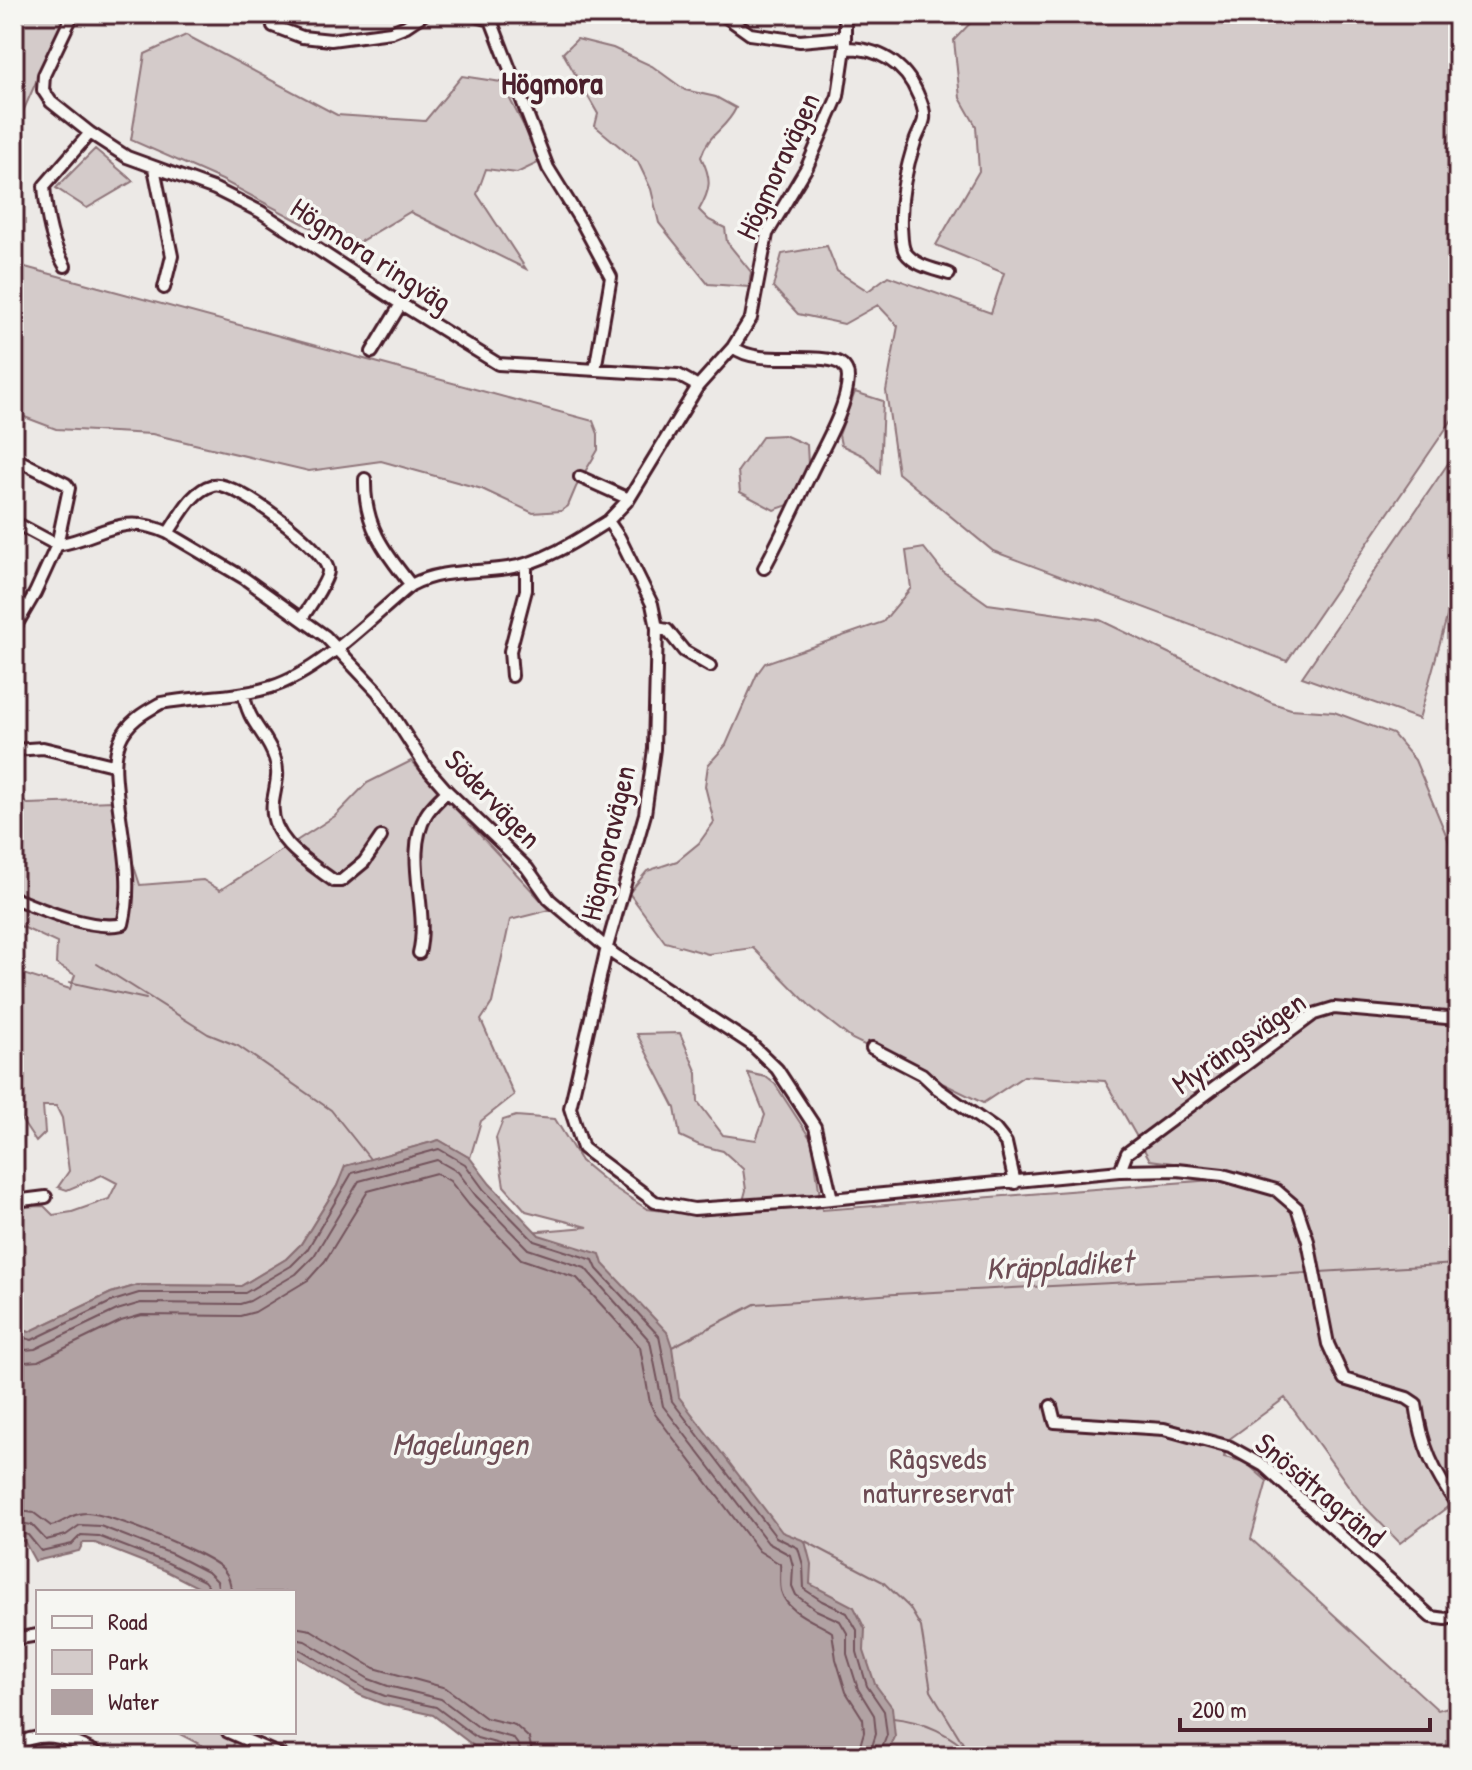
<svg xmlns="http://www.w3.org/2000/svg" width="1472" height="1770" font-family="'Patrick Hand',sans-serif">
  <style>
    .green { fill: #d4cbca; stroke: #8f757a; stroke-width: 2 }
    .water { fill: #b1a2a3; stroke: #886e73; stroke-width: 2 }
    .lines { fill: none; stroke-linecap: round; stroke-linejoin: round }
    .shore { stroke: #73535b; stroke-width: 2 }
    .stream { stroke: #886e73; stroke-width: 2 }
    .street-casing { stroke: #4a1f2b; stroke-width: 16 }
    .street { stroke: #f6f6f2; stroke-width: 10 }
    .labels { text-anchor: middle; stroke-width: 7; stroke-linejoin: round; paint-order: stroke }
    .street-label { font-size: 30px; fill: #4a1f2b; stroke: #f6f6f2 }
    .park-label { font-size: 30px; fill: #6c4a53; stroke: #f6f6f2 }
    .neighbourhood-label { font-size: 32px; font-weight: bold; fill: #4a1f2b; stroke: #f6f6f2 }
    .water-label { font-size: 32px; font-style: italic; fill: #6e4d55; stroke: #f6f6f2 }
  </style>
  <rect width="100%" height="100%" fill="#ece9e6"/>
  <filter id="ink" filterUnits="userSpaceOnUse"><feTurbulence type="fractalNoise" baseFrequency=".0125" numOctaves="2"/><feDisplacementMap in="SourceGraphic" scale="16" xChannelSelector="R" yChannelSelector="G"/><feConvolveMatrix kernelMatrix="1 2 1 2 8 2 1 2 1" color-interpolation-filters="sRGB"/></filter>
  <g filter="url(#ink)">
    <path class="green" d="M14 14H66L14 132Z
      M979 14H1458V411L1287 661 993 551 898 473 886 391 898 326 878 305 844 324 798 314 773 287 782 254 827 246 837 271 868 291 888 276 991 313 1004 273 936 245 979 171 976 126 960 98 954 40Z
      M186 35 337 115 425 121 462 76 501 82 542 161 517 173 486 169 477 194 526 269 410 212 349 248 222 180 131 140 145 54Z
      M577 39 613 48 652 66 685 90 716 97 736 108C725 131 709 132 701 157 712 179 711 189 699 210L709 220 725 228 727 242 751 272 749 287 708 284 659 223 651 189 638 162 595 126 598 114 563 53Z
      M95 149 133 181 87 208 56 188Z
      M14 264 593 421 598 434V450L576 487 568 506 561 511 533 513 482 489 381 461 309 471 152 434 56 429 14 413Z
      M855 392 883 401 880 473 864 456 841 445 839 435Z
      M784 435 807 445 808 464 797 502 774 510 740 492 738 471 763 436Z
      M1458 449V556L1453 595 1419 719 1302 677Z
      M924 548 943 572 988 604 1100 620 1272 703 1291 709 1334 712 1393 734 1415 760 1458 863V1499L1400 1543 1361 1503 1285 1398 1228 1440 1224 1457 1245 1462 1267 1481 1251 1539 1438 1710 1458 1704V1756H711L516 1233 588 1227 526 1211 504 1186 496 1138 503 1120 516 1116 555 1119 581 1161 610 1185 647 1209 700 1215 740 1212 746 1190 743 1169 723 1151 699 1145 680 1136 675 1108 637 1034 680 1033 697 1073 698 1102 723 1135 756 1140 765 1115 748 1073 766 1077 775 1084 812 1141 822 1210 1212 1180 1211 1168 1150 1160 1105 1081 1024 1076 983 1103 852 1039 811 1007 753 948 708 954 665 942 629 893 647 871 677 861 699 843 714 822 705 786 708 765 726 745 757 674 765 663 883 622 911 588 906 551Z
      M411 761 550 910 510 920 492 1003 481 1020 514 1095 481 1121 470 1158 439 1140 346 1166 337 1186 301 1244 286 1259 241 1286 138 1285 111 1293 29 1332 14 1327V1207L44 1206 53 1215 72 1212 109 1199 117 1183 102 1175 67 1190 58 1187 69 1171 62 1118 56 1106H43L45 1133 36 1142 14 1109V971L70 989 75 975 56 964 57 943 14 923V796L28 804 113 801 140 885 203 880 220 890 335 816 367 783Z
      M176 1732H217L235 1740 230 1756H222Z"/>
    <path class="water" d="M439 1140 470 1158 490 1184 539 1235 600 1254 603 1264 667 1332 672 1347 679 1397 782 1532 805 1541 811 1564 810 1584 854 1607 865 1629 864 1651 875 1684 892 1707 895 1737 886 1756H523L474 1746 433 1715 383 1704 360 1695 294 1655V1592H207L164 1570 95 1543H83L79 1551 35 1561 24 1541 14 1539V1327L29 1332 111 1293 138 1285 241 1286 286 1259 301 1244 337 1186 345 1166Z"/>
    <g class="lines">
      <path class="shore" d="M14 1335 32 1340 113 1301 139 1293H245L291 1266 307 1250 352 1173 439 1149 465 1164 484 1190 534 1241 593 1260 597 1269 659 1336 672 1401 776 1537 798 1548 803 1565 804 1589 822 1601 847 1613 857 1630V1652L867 1686 884 1711 887 1735 879 1756
        M14 1346 25 1350 35 1349 117 1310 141 1303 240 1304 250 1301 296 1274 314 1256 359 1181 437 1160 458 1172 476 1196 528 1249 585 1268 650 1341 663 1406 768 1543 790 1555 793 1566 792 1586 796 1595 816 1610 840 1621 847 1633V1654L858 1689 874 1715 876 1734 869 1756
        M14 1359 25 1362 38 1361 121 1321 142 1315 240 1316 255 1312 308 1280 325 1261 368 1191 436 1173 450 1181 469 1205 521 1259 577 1278 640 1347 650 1403 655 1414 759 1551 780 1564C781 1573 779 1582 781 1591 787 1613 815 1621 832 1632L836 1659 846 1692 863 1719 864 1732 857 1756
        M14 1510 34 1513 51 1526C64 1523 71 1513 86 1513 106 1512 210 1554 223 1569 229 1576 231 1583 231 1592
        M14 1522 32 1525 46 1540 66 1535 80 1525 100 1526 172 1554 209 1573 217 1581 219 1592
        M14 1532 28 1535 41 1551 72 1544 81 1535 98 1536 168 1563 204 1581 208 1586 209 1592
        M294 1627 311 1630 374 1668 446 1688 486 1718 515 1725 529 1738 533 1756
        M294 1639 305 1641 369 1679 388 1686 441 1699 481 1729 513 1738 519 1746 521 1756
        M294 1649 301 1650 364 1688 385 1696 436 1707 477 1738 507 1746 511 1756"/>
      <path class="stream" d="M97 964 208 1034 238 1046 331 1110 370 1159
        M69 982 146 999
        M1319 1272 1458 1264
        M672 1347 755 1304 895 1294 1309 1273
        M805 1541 883 1582 909 1607 921 1627 931 1691 967 1750
        M893 1718C923 1721 951 1734 973 1756"/>
      <defs>
        <path id="street" d="M73 14 44 75 43 90 51 102 90 133 127 157 215 189 261 212 401 304 498 364 678 375 698 386
          M469 14 491 20 509 14
          M722 14 750 34 800 41 845 37
          M845 14V48L838 96 807 167 767 234 751 318 733 347 698 386 629 499 608 521 619 537 652 604 657 628 654 749 645 814 607 947 570 1108 583 1148 655 1202 694 1209 811 1201 1120 1171 1177 1170 1223 1175 1276 1190 1297 1208 1308 1241 1328 1344 1344 1379 1407 1398 1416 1404C1422 1447 1433 1471 1458 1506
          M491 20 548 168 582 223 611 277 595 370
          M273 26 302 37 331 40 391 32 406 26 424 14
          M845 48C878 48 905 63 918 95 921 101 925 111 924 119 923 126 917 135 915 142 905 171 900 197 901 227 902 235 901 245 905 252 915 266 934 269 949 274
          M154 168 172 256 164 288
          M65 266C51 243 46 212 44 186L90 133
          M733 347C757 366 805 353 834 361 843 363 848 369 848 378 847 409 823 447 810 475 795 506 781 537 764 568
          M372 352 401 304
          M14 458 66 484 69 488 57 545 14 522
          M580 477 629 499
          M365 479C364 525 383 550 411 585
          M168 533C180 516 191 491 213 485 233 479 325 548 328 570 329 579 308 609 302 618
          M657 628 667 630 684 651 710 666
          M14 629 35 593 57 545C101 538 120 511 168 533L244 578 325 636 378 692 426 767 447 791 527 868 549 899 615 955 751 1044 777 1069 815 1127 832 1199
          M512 676 510 651 526 590V565
          M244 693C247 723 267 733 275 759 280 774 275 787 273 802 268 839 308 862 334 881H341L364 862 381 837
          M14 750 43 748 113 765
          M14 898C42 910 93 931 123 924 133 884 123 842 118 801 116 779 112 761 120 740 128 721 145 712 161 703 198 696 236 698 271 687 320 672 371 618 411 585 441 569 474 573 508 568 543 563 578 540 608 521
          M419 953C430 909 403 856 426 815 431 806 440 799 447 791
          M872 1048 922 1074 938 1089 995 1129 1006 1143 1015 1183
          M1120 1171 1127 1153 1314 1014 1334 1008 1458 1019
          M14 1201 46 1197
          M1051 1406 1055 1422 1164 1429 1230 1447 1264 1466 1431 1617 1446 1619 1458 1614
          M14 1639 38 1635
          M228 1732 283 1756
          M14 1746C45 1727 73 1740 102 1756"/>
      </defs>
      <use href="#street" class="street-casing"/>
      <use href="#street" class="street"/>
    </g>
  </g>
  <g class="labels">
    <g class="street-label">
      <text transform="translate(778 166) rotate(-65)" y="10">Högmoravägen</text>
      <text transform="translate(371 255) rotate(33)" y="10">Högmora ringväg</text>
      <text transform="translate(493 799) rotate(46)" y="10">Södervägen</text>
      <text transform="translate(608 843) rotate(-77)" y="10">Högmoravägen</text>
      <text transform="translate(1239 1043) rotate(-35)" y="10">Myrängsvägen</text>
      <text transform="translate(1320 1490) rotate(40)" y="10">Snösätragränd</text>
    </g>
    <g class="park-label">
      <text x="938" y="1469">Rågsveds<tspan x="938" dy="34">naturreservat</tspan></text>
    </g>
    <g class="neighbourhood-label">
      <text x="552" y="94">Högmora</text>
    </g>
    <g class="water-label">
      <text transform="translate(1059 1265) rotate(-3)" y="11">Kräppladiket</text>
      <text x="460" y="1455">Magelungen</text>
    </g>
  </g>
  <rect width="1472" height="1770" fill="none" stroke="#f6f6f2" stroke-width="48"/>
  <rect x="24" y="24" width="1424" height="1722" fill="none" stroke="#4a1f2b" stroke-width="3" filter="url(#ink)"/>
  <rect x="36" y="1590" width="260" height="144" fill="#f6f6f2" stroke="#b1a0a2" stroke-width="2"/>
  <rect x="52" y="1616" width="40" height="12" fill="#f6f6f2" stroke="#b1a0a2" stroke-width="2"/>
  <text x="108" y="1630" font-size="24" fill="#4a1f2b">Road</text>
  <rect x="52" y="1650" width="40" height="24" fill="#d4cbca" stroke="#b1a0a2" stroke-width="2"/>
  <text x="108" y="1670" font-size="24" fill="#4a1f2b">Park</text>
  <rect x="52" y="1690" width="40" height="24" fill="#b1a2a3" stroke="#b1a0a2" stroke-width="2"/>
  <text x="108" y="1710" font-size="24" fill="#4a1f2b">Water</text>
  <path d="M1180 1718v12h250v-12" fill="none" stroke="#4a1f2b" stroke-width="4"/>
  <text x="1192" y="1718" font-size="24" fill="#4a1f2b" stroke="#f6f6f2" stroke-width="6" paint-order="stroke">200 m</text>
</svg>
